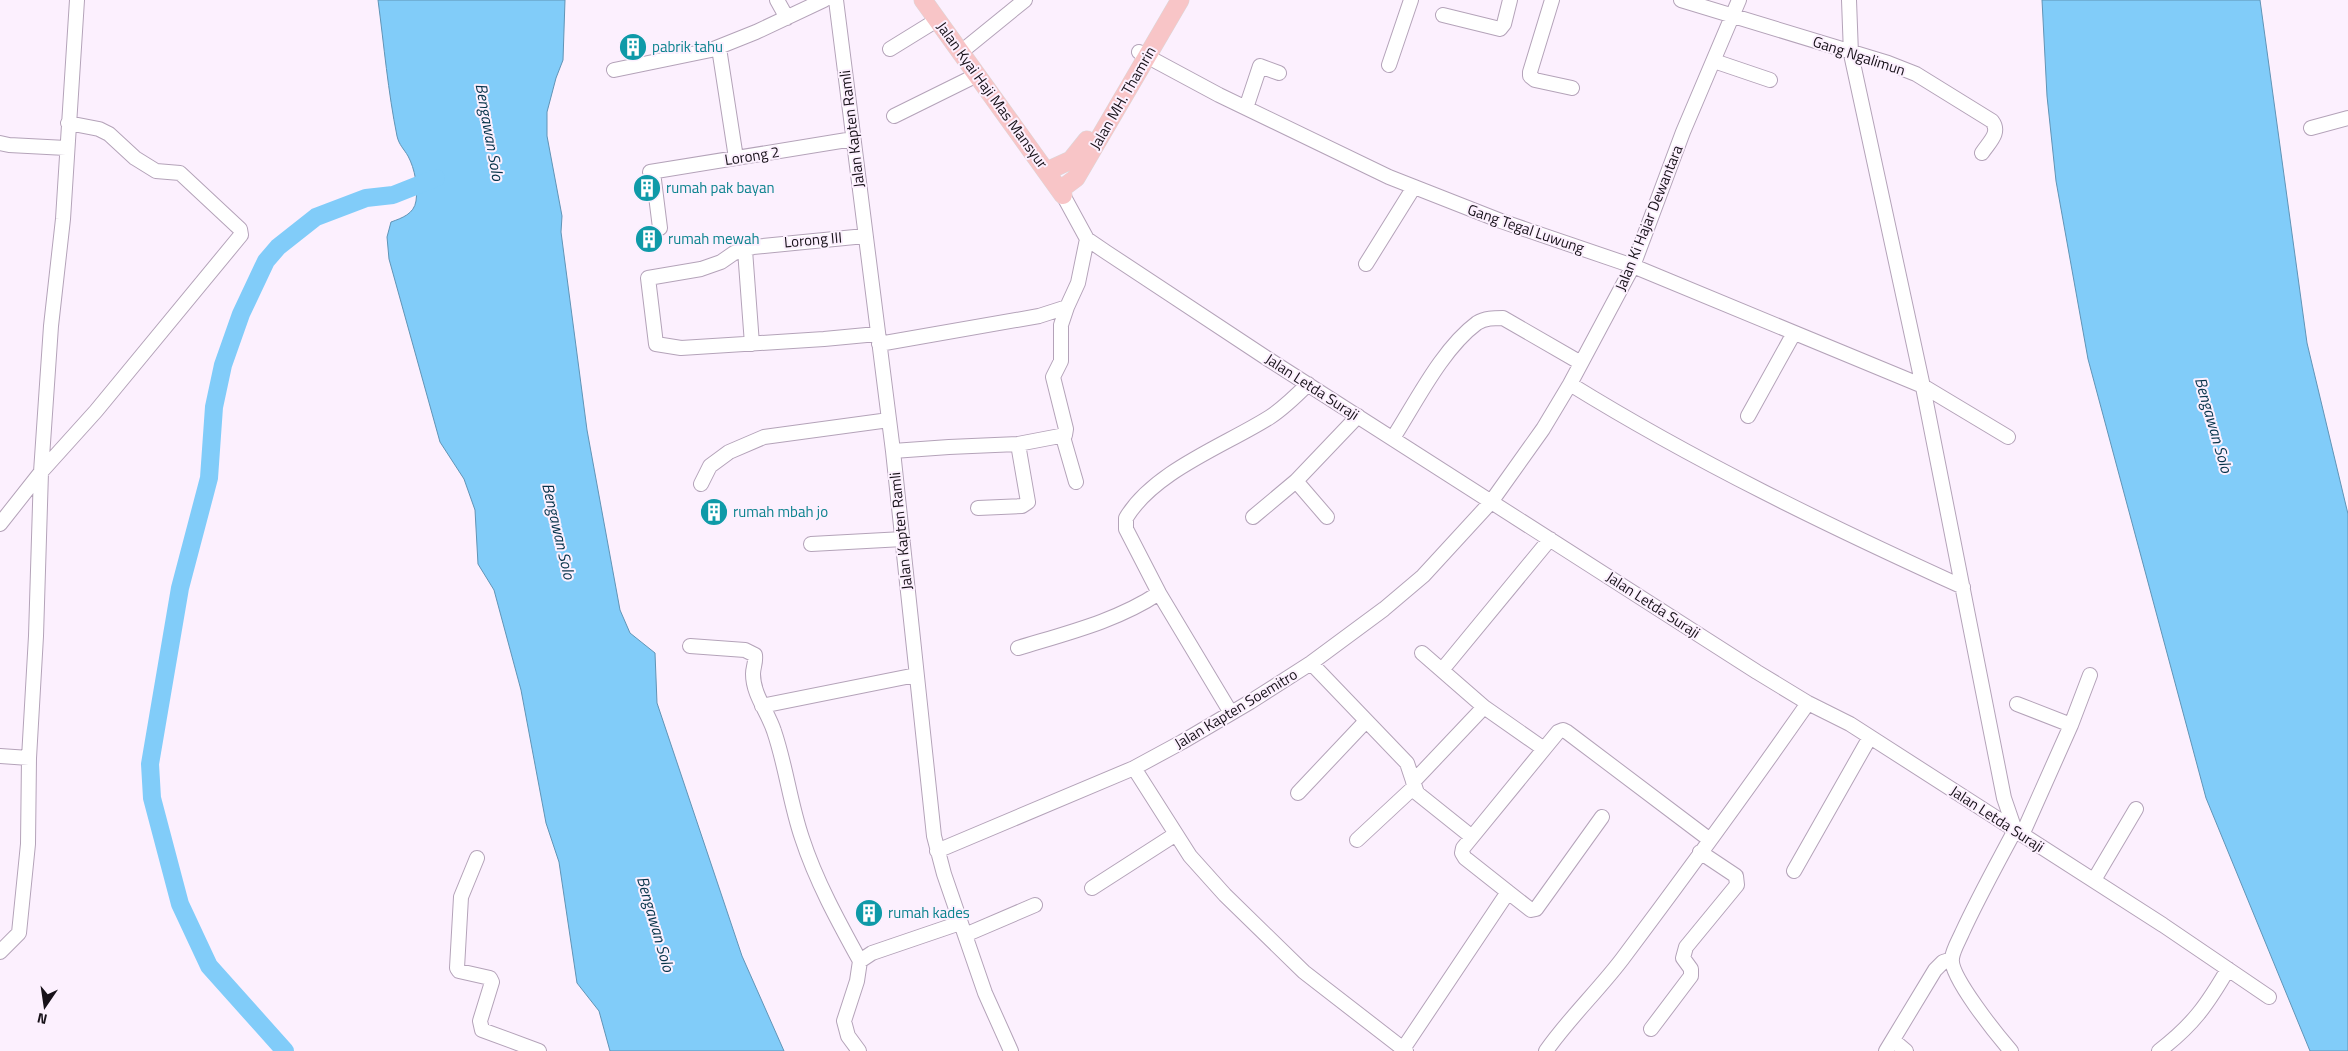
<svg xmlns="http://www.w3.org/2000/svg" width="2348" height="1051" font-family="'Titillium Web',sans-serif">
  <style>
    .water { fill: #81ccf9; stroke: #6194b6 }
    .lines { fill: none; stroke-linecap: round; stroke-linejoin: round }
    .river { stroke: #81ccf9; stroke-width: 18 }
    .minor-casing { stroke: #b4a3b9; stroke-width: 16 }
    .major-casing { stroke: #dad9da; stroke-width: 19 }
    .minor { stroke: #fff; stroke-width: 14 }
    .major { stroke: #f8c5c7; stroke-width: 18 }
    .labels { text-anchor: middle; stroke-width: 4; stroke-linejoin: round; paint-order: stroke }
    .culture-label { font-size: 15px; fill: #0d838f; stroke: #fcf0fe; text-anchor: start }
    .street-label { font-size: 15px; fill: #171119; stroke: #fcf0fe }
    .water-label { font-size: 16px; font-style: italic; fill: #06334a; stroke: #fcf0fe }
  </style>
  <rect width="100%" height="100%" fill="#fcf0fe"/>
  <path class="water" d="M378 0H565L563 60 556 78 547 112V136L562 216 561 232 587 430 620 610 630 633 655 653 657 703 742 956 784 1051H610L599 1011 577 983 559 862 546 823 521 690 494 590 478 564 475 510 464 479 440 442 389 259 387 237 391 222C402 218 414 214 416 201 418 187 415 169 408 156 404 149 399 145 397 136 388 92 384 45 378 0Z
    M2042 0H2260L2307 343 2348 514V1051H2310L2206 798 2088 359 2056 181 2047 96Z"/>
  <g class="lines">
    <path class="river" d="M285 1051 209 966 180 904 152 798 150 764 180 588 209 478 214 407 223 365 241 314 266 261 278 247 316 217 366 198 393 195 436 178"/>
    <defs>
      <path id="minor" d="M777 0 787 18
        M836 0 893 451 934 836 944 874 985 993 1011 1051
        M1552 0 1530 72V76L1535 80 1572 88
        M1681 0 1888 63 1916 74 1992 121C2001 133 1989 142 1982 153
        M1849 0 1851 54 1922 382 2004 798 2015 830C1997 864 1978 898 1962 933 1959 940 1953 950 1952 958 1949 976 1998 1036 2011 1051
        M1443 15 1500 29 1504 24 1510 0
        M719 48 736 158
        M890 49 937 20
        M961 52 1025 0
        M1139 52 1219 95 1389 177 1501 221 1633 266 1923 386 2008 437
        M1714 61 1770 80
        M1389 65 1411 0
        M614 70 711 50 756 32 824 0
        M1246 108 1260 66 1279 73
        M894 116 977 75
        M2311 128 2348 118
        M0 143 9 145 66 148
        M650 172 853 139
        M653 172 660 228
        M1063 195 1087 239 1106 252 1268 359 1757 672 1808 703 1850 724 2163 925 2269 997
        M865 236 753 247 734 253 721 262 701 269 648 278 656 344 681 348 824 339 877 334
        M745 250 752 344
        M1366 264 1414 187
        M879 344 1039 316 1067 307 1078 283 1087 239
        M1570 384C1696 462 1829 526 1963 587
        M1748 416 1794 333
        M1063 437 1076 482
        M1393 438C1416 402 1442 349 1477 323 1485 318 1494 318 1503 318L1581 363
        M893 451 949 447 1018 444 1065 435 1066 429 1053 377 1061 361V325L1067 307
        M701 484 710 466 729 452 764 437 889 420
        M978 508 1022 506 1028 502 1018 444
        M1253 517 1296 481
        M1327 517 1296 481 1358 416
        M0 524 41 472 96 411 241 235 240 229 180 173 156 171 135 158 109 134 99 129 68 123
        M811 544 903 539
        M690 646 745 650 755 655C756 663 753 667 753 674 753 695 768 712 774 731 786 766 790 803 802 838 816 881 838 921 860 961
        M1018 648C1067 633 1117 621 1159 593
        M1422 653 1484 707 1544 749 1558 732 1563 730 1567 732 1710 840
        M1311 663 1407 763 1417 793 1472 837
        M1442 670 1550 539
        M2017 704 2071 725
        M762 706 916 675
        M1231 713 1159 593 1126 529V518C1154 471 1226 445 1270 417 1285 407 1296 396 1308 384
        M0 756 29 758
        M1134 768 1190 856 1225 895 1304 972 1406 1051
        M1413 782 1484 707
        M1298 793 1366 721
        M2022 835 2071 725 2090 675
        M1357 840 1414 787
        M937 851 1134 768 1182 742 1250 702 1311 663 1384 609 1423 576 1491 502 1543 429 1570 384 1633 266 1683 132 1739 0
        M477 858 461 897 457 968 459 971 490 978 492 982 480 1021 482 1030 539 1051
        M1794 871 1870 737
        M2094 880 2136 809
        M1092 888 1176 834
        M1508 892 1531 910 1536 909 1602 817
        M965 935 1035 905
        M0 952 19 933 28 844 29 758 36 636 41 472 51 326 63 219 77 0
        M1651 1029 1691 976V969L1683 958 1686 947 1737 885 1736 876 1700 852
        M1893 1040 1906 1051
        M1403 1049 1508 892 1465 858 1462 853 1463 848 1544 749
        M859 1051 848 1036 844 1021 857 981 860 961 872 953 960 923
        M1546 1051C1569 1018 1599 990 1623 958 1686 874 1748 789 1808 703
        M1886 1051 1935 970 1943 962 1952 959
        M2159 1051C2193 1025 2207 1005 2228 969"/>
      <path id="major" d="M923 0 1063 195
        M1047 171 1071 160 1087 140
        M1060 190 1076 178 1180 0"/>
    </defs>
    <use href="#minor" class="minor-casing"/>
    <use href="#major" class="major-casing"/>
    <use href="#minor" class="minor"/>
    <use href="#major" class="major"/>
  </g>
  <defs>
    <symbol id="building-disc" viewBox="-11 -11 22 22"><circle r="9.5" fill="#0f9aa8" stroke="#fcf0fe"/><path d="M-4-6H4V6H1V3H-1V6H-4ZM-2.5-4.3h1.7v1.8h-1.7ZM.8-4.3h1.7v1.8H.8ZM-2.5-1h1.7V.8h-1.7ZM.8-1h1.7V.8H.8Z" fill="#fff"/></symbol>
  </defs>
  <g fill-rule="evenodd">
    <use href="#building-disc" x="617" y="31" width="32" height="32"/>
    <use href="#building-disc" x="631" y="172" width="32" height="32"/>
    <use href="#building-disc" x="633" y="223" width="32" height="32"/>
    <use href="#building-disc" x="698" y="496" width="32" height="32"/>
    <use href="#building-disc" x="853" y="897" width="32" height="32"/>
  </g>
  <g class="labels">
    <g class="culture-label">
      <text x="652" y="52">pabrik tahu</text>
      <text x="666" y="193">rumah pak bayan</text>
      <text x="668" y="244">rumah mewah</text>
      <text x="733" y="517">rumah mbah jo</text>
      <text x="888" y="918">rumah kades</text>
    </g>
    <g class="street-label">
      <text transform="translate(1859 56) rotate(18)" y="5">Gang Ngalimun</text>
      <text transform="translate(992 95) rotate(54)" y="5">Jalan Kyai Haji Mas Mansyur</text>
      <text transform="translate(1123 98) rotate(-60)" y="5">Jalan MH. Thamrin</text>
      <text transform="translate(852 129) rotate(-97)" y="5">Jalan Kapten Ramli</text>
      <text transform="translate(752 156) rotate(-9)" y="5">Lorong 2</text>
      <text transform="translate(1649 218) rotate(-68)" y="5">Jalan Ki Hajar Dewantara</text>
      <text transform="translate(1526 229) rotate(19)" y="5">Gang Tegal Luwung</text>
      <text transform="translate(813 240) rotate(-5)" y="5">Lorong III</text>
      <text transform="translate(1312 387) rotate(33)" y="5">Jalan Letda Suraji</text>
      <text transform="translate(901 531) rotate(-96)" y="5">Jalan Kapten Ramli</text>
      <text transform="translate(1653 605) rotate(33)" y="5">Jalan Letda Suraji</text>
      <text transform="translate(1236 709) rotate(-31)" y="5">Jalan Kapten Soemitro</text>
      <text transform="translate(1997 819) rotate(33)" y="5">Jalan Letda Suraji</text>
    </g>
    <g class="water-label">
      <text transform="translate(490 132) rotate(80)" y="6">Bengawan Solo</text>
      <text transform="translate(2214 425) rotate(74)" y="6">Bengawan Solo</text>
      <text transform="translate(559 531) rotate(77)" y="6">Bengawan Solo</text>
      <text transform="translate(656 924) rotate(74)" y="6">Bengawan Solo</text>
    </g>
  </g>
  <g transform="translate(45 1006) rotate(193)" stroke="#fcf0fe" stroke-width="4" paint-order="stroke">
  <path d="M0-4L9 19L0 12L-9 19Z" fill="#171119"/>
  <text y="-8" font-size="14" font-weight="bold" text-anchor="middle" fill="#171119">N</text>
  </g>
</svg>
